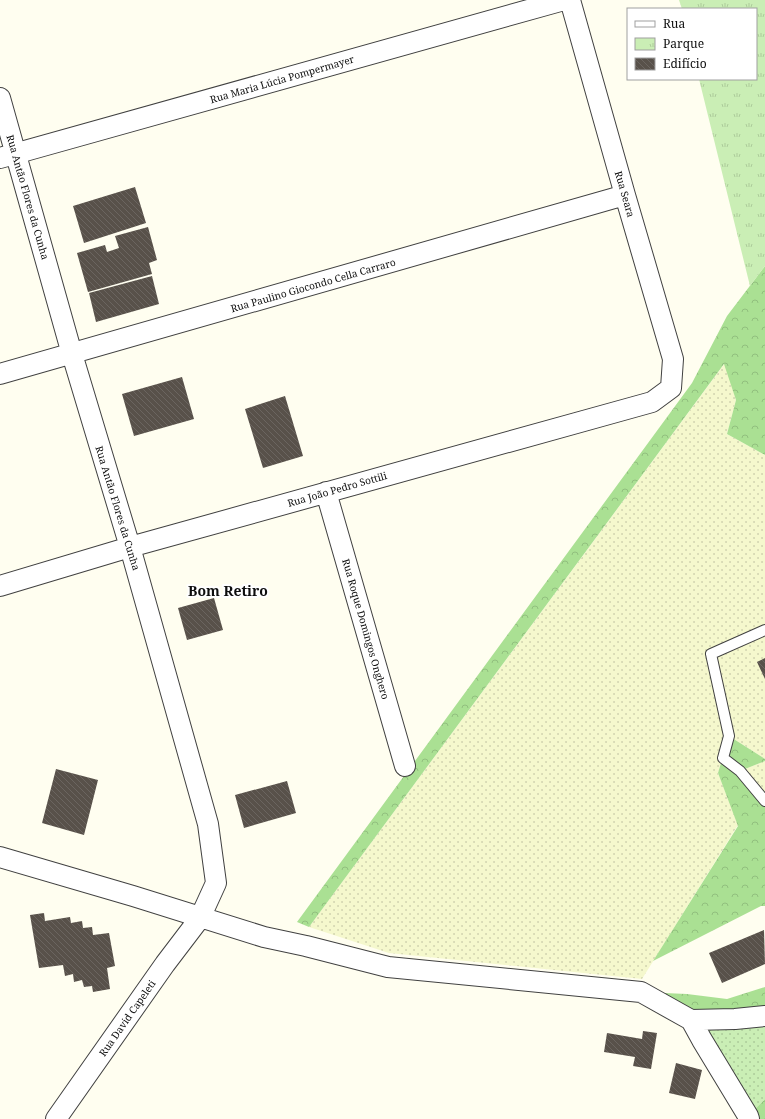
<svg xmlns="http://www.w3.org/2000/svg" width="765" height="1119" font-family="'Noto Serif',serif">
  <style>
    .farmland { fill: url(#farmland-dots) }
    .grass { fill: url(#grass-dots) }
    .forest { fill: url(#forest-crowns) }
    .park { fill: url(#park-tufts) }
    .building { fill: url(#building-back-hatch) }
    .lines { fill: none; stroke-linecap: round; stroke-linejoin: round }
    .lane-casing { stroke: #414141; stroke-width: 12 }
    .street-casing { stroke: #414141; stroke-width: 22 }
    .lane { stroke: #fff; stroke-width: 10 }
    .street { stroke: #fff; stroke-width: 20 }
    .labels { text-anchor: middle; stroke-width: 4; stroke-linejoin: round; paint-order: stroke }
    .street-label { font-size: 10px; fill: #0e0e0e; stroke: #fff }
    .district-label { font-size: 14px; font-weight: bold; fill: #0e0e0e; stroke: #fff }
  </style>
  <defs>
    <pattern id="farmland-dots" width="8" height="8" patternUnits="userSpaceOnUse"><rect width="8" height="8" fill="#f5f8cd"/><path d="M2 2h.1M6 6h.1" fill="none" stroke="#d1d3af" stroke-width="1.8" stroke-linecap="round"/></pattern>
    <pattern id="grass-dots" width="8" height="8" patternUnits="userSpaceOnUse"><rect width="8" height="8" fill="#caeeb5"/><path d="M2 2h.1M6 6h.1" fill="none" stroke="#accb9a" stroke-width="1.8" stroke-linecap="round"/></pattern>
    <pattern id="forest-crowns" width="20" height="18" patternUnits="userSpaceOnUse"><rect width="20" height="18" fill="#aae093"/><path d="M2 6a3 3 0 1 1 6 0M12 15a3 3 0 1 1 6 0" fill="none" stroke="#91bf7e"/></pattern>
    <pattern id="park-tufts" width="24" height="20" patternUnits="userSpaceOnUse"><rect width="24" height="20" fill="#caeeb5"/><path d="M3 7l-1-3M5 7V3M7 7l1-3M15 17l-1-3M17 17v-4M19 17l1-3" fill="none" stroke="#accb9a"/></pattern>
    <pattern id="building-back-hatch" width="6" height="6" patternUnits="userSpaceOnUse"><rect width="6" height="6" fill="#58514a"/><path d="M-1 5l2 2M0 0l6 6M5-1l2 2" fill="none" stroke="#6b6560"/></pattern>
  </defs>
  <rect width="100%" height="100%" fill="#fffef0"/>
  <path class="farmland" d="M725 363 736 400 727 434 765 455V759L729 736 718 773 738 825 642 979 389 953 309 927Z
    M765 761V801L740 771Z"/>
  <path class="grass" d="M765 1016V1099L748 1116 691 1020Z"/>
  <path class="forest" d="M765 266V455L727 434 736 400 724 364 309 927 297 922 692 383 727 316Z
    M729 736 765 759V761L740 771 765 801V906H761L653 961 738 826 718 773Z
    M765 987V1016L691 1020 641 992 687 994 727 999Z
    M765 1099V1119H749L748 1116Z"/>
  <path class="park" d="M679 0H765V266L750 286 699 79H756V9H682Z"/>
  <path class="building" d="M135 187 146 223 84 243 73 206Z
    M148 227 157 260 149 263 152 274 88 292 77 253 105 245 107 252 119 248 115 236Z
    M152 276 159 304 96 322 89 293Z
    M182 377 194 419 134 436 122 394Z
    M285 396 303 456 263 468 245 409Z
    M214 598 223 630 187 640 178 608Z
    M765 658V679L757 662Z
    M56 769 98 780 84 835 42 823Z
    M287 781 296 813 244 828 235 795Z
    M44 913 45 921 70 917 71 923 82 921 83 928 92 927 93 935 109 933 115 966 107 968 110 989 93 992 92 986 84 987 82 980 74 982 73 974 65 976 63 965 39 968 30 915Z
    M764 930 765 964 722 983 709 953Z
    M643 1031 657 1033 651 1069 633 1066 635 1057 604 1052 607 1033 642 1039Z
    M676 1063 702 1070 695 1099 669 1093Z"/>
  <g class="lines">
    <defs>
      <path id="lane" d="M765 630 711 654 729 736 723 758 740 771 765 801"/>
      <path id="street" d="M0 98 72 354 130 547 208 824 216 883 200 918 165 964 56 1119
        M0 158 564 0
        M0 374 625 195
        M326 492 405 766
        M0 586 130 547 652 402 671 388 673 359 625 195 570 0
        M0 857 133 896 264 937 306 946 388 967 641 992 691 1020 735 1019 765 1016
        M691 1020 702 1040 748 1116 749 1119"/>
    </defs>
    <use href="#lane" class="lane-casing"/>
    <use href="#street" class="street-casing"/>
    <use href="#lane" class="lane"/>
    <use href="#street" class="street"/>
  </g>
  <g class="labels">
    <g class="street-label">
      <text transform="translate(282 79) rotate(-16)" y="4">Rua Maria Lúcia Pompermayer</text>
      <text transform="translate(625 194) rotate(74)" y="4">Rua Seara</text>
      <text transform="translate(28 197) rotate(74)" y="4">Rua Antão Flores da Cunha</text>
      <text transform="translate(313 285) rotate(-16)" y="4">Rua Paulino Giocondo Cella Carraro</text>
      <text transform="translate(337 489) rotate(-16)" y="4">Rua João Pedro Sottili</text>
      <text transform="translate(118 508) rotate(73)" y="4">Rua Antão Flores da Cunha</text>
      <text transform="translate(366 629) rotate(74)" y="4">Rua Roque Domingos Onghero</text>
      <text transform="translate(127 1018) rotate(-55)" y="4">Rua David Capeleti</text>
    </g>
    <g class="district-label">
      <text x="228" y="596">Bom Retiro</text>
    </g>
  </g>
  <rect x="627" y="8" width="130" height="72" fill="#ffffff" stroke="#9f9f9f"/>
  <rect x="635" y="21" width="20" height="6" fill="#ffffff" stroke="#9f9f9f"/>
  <text x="663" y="28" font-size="12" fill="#0e0e0e">Rua</text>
  <rect x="635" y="38" width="20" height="12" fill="url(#park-tufts)" stroke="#9f9f9f"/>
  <text x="663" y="48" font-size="12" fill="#0e0e0e">Parque</text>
  <rect x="635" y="58" width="20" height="12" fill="url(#building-back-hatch)" stroke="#9f9f9f"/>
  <text x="663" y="68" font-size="12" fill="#0e0e0e">Edifício</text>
</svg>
